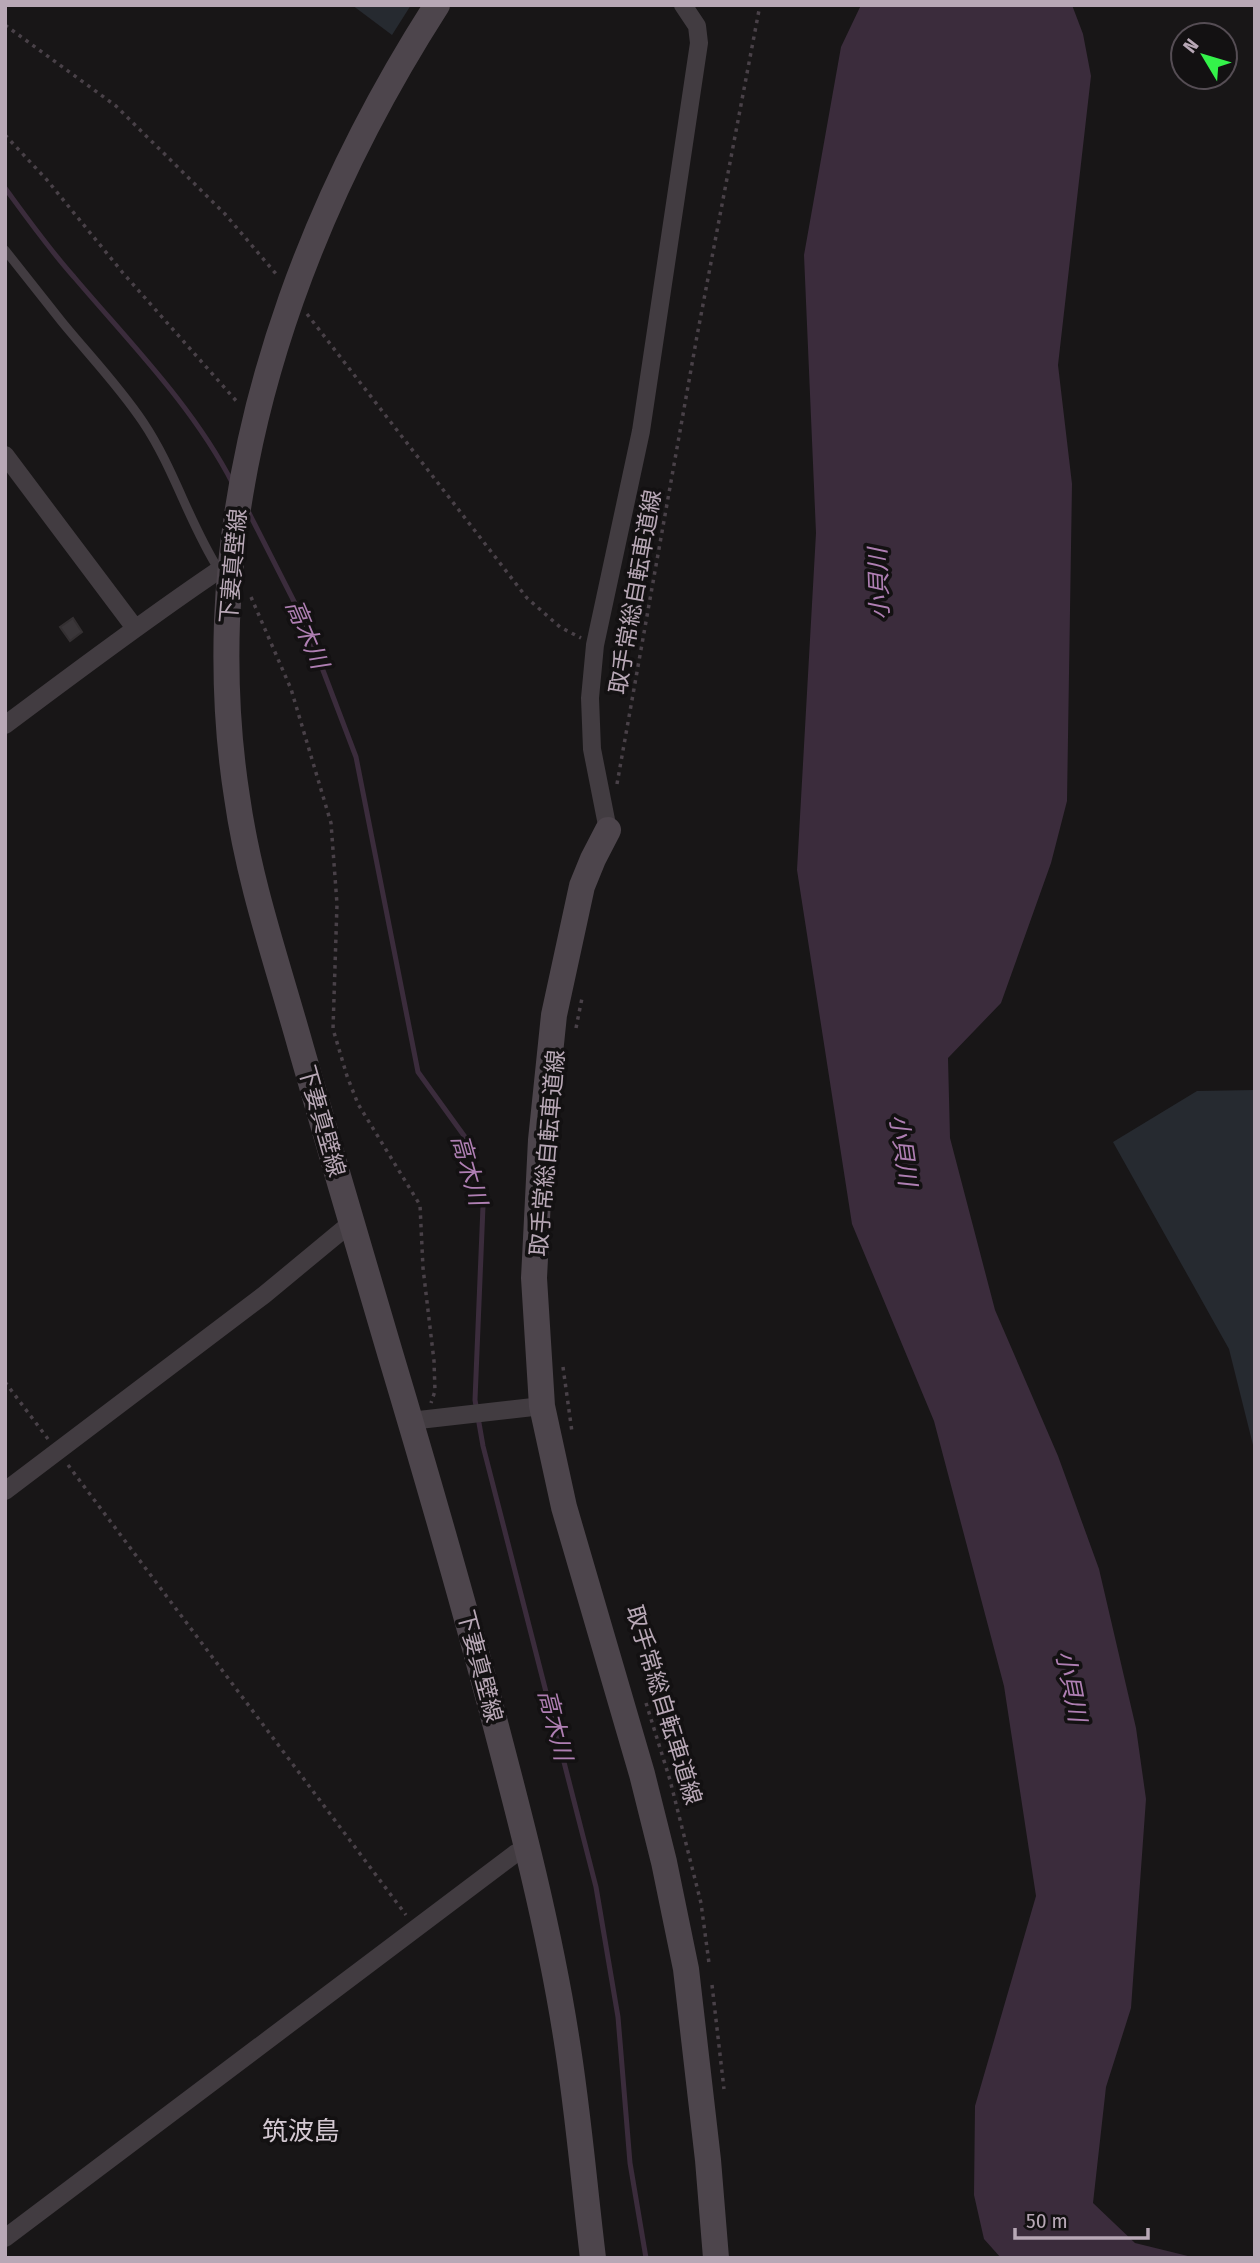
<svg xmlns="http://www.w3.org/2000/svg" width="1260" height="2263" font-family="'Fira Sans Condensed','Noto Sans JP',sans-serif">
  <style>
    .green { fill: #262a30 }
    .water { fill: #3b2c3c }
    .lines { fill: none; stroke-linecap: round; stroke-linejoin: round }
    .stream { stroke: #3b2c3c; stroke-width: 5 }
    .building { fill: #3a3639; stroke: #343032; stroke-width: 2 }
    .path { stroke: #494148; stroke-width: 3.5; stroke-dasharray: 3.5 5; stroke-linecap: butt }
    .lane { stroke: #423c41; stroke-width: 9 }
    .street { stroke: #423c41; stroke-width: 18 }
    .secondary { stroke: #4d454c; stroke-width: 26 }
    .labels { text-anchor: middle; stroke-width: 7; stroke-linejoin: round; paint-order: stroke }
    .street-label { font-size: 23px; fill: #b8a8b6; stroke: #131112 }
    .water-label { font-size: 24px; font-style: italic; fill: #af7fb3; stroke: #131112 }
    .quarter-label { font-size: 26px; fill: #d4c9d2; stroke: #131112 }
  </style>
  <rect width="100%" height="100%" fill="#181617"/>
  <path class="green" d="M352 5H411L392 35Z
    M1255 1090V1453L1229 1349 1113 1142 1197 1091Z"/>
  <path class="water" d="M861 5H1072L1083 34 1091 76 1058 365 1072 484 1067 801 1051 863 1001 1003 948 1058 950 1138 995 1310 1058 1456 1099 1569 1136 1728 1146 1799 1131 2008 1106 2087 1093 2203 1135 2243 1196 2258H1001L984 2239 974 2195 975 2106 1036 1896 1004 1686 934 1421 852 1224 797 870 816 533 804 255 841 47Z"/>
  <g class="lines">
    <path class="stream" d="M5 188C27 218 49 249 74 277 130 343 193 406 233 484
      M248 511 305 623 356 757 418 1072 465 1137 483 1206 475 1400 483 1446 596 1887 618 2017 630 2163 646 2258"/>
  </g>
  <path class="building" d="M73 618 82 632 70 641 60 627Z"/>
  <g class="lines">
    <path class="path" d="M5 25 116 106 225 214 277 275
      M5 135 47 180 123 273 239 404
      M307 314 527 598 560 627 581 638
      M251 597 291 689 331 823 337 904 333 1029 347 1076 358 1104 420 1205 423 1268 434 1361 435 1391 431 1403
      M617 784 697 336 760 5
      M576 1028 582 998
      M563 1367 572 1432
      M5 1382 48 1439
      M68 1465 406 1915
      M646 1703 670 1780 701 1903 709 1963
      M712 1985 724 2089"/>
    <path class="lane" d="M5 250C24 274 43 298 62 322 89 355 119 386 143 422 174 468 189 523 219 570"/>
    <path class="street" d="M5 455 135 628
      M5 725C76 672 146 619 219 570L230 571
      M608 830 592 749 590 698 595 645 641 431 699 43 697 26 683 5
      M410 1421 542 1406
      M5 1491 264 1295 351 1223
      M5 2238 516 1853 528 1848"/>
    <path class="secondary" d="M437 5C319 189 236 401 227 621 225 680 228 740 237 797 249 883 278 965 301 1048 330 1150 360 1251 390 1353 426 1473 461 1594 493 1715 521 1821 549 1928 566 2036 578 2109 584 2184 593 2258
      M608 830 593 859 582 886 554 1015 541 1140 534 1278 542 1406 564 1507 642 1774 664 1862 686 1969 708 2160 716 2258"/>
  </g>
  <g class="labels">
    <g class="street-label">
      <text transform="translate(233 566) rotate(-85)" y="8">下妻真壁線</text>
      <text transform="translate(635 592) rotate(-80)" y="8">取手常総自転車道線</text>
      <text transform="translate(322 1121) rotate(74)" y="8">下妻真壁線</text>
      <text transform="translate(547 1153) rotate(-85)" y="8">取手常総自転車道線</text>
      <text transform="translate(480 1666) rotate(75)" y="8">下妻真壁線</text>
      <text transform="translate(664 1705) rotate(73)" y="8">取手常総自転車道線</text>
    </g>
    <g class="water-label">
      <text transform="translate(879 584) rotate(-92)" y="8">小貝川</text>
      <text transform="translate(307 634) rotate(67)" y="8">高木川</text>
      <text transform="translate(903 1150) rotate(82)" y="8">小貝川</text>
      <text transform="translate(469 1170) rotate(74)" y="8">高木川</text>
      <text transform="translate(1071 1686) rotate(79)" y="8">小貝川</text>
      <text transform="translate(555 1725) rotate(76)" y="8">高木川</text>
    </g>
    <g class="quarter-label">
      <text x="301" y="2140">筑波島</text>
    </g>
  </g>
  <rect width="1260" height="2263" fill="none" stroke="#b8a8b6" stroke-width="14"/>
  <g transform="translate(1204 56) rotate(308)"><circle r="33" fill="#131112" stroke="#554d54" stroke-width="2"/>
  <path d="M0-5L12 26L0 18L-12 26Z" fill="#34f24a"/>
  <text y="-10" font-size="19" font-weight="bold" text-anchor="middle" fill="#b8a8b6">N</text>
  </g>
  <path d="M1015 2228v10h133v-10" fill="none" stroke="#b8a8b6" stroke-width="3.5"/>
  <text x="1026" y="2228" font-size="21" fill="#b8a8b6" stroke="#131112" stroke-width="5" paint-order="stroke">50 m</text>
</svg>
